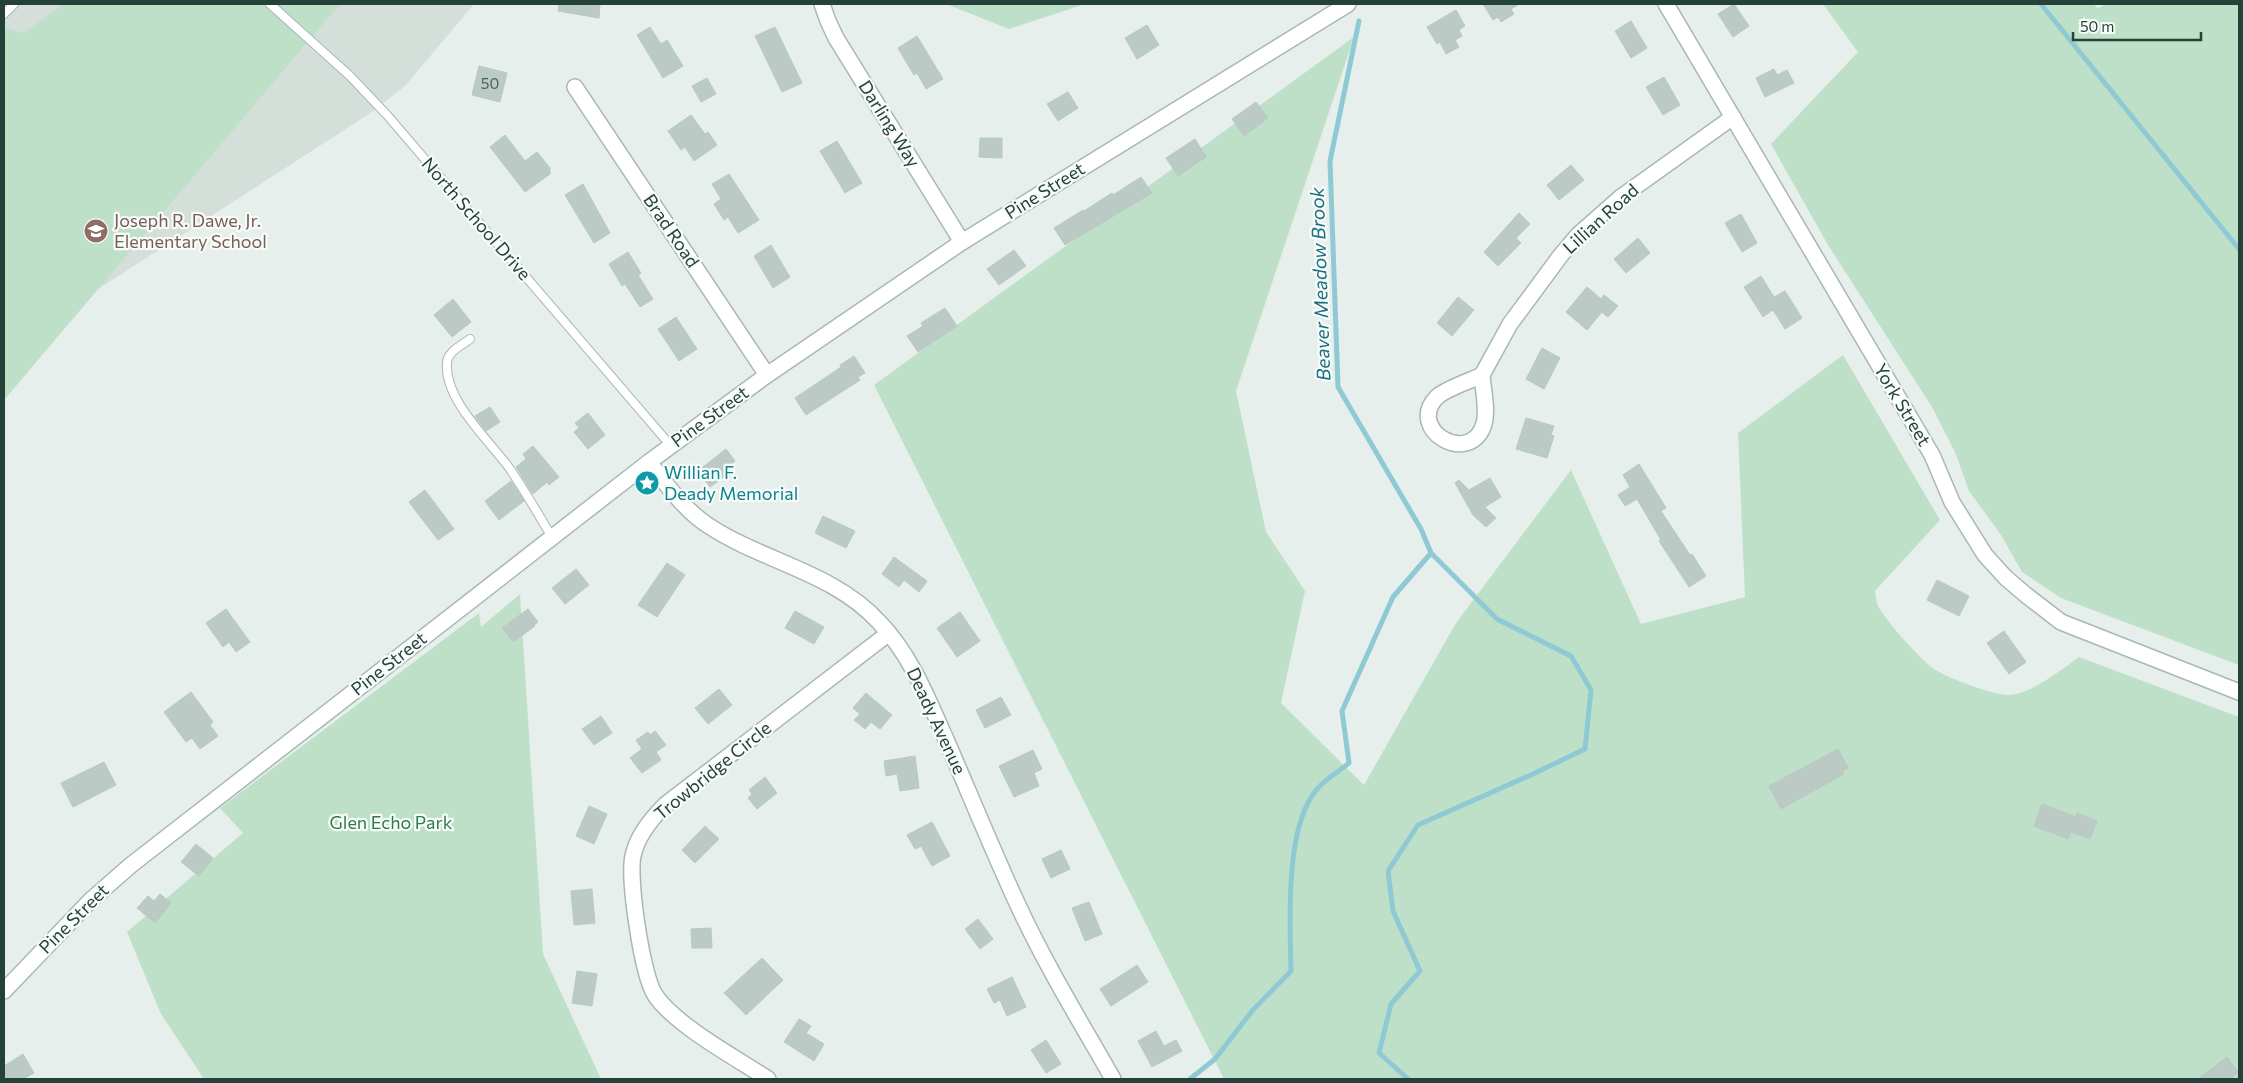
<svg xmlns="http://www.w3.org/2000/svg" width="2243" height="1083" font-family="Commissioner,sans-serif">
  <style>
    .built { fill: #d4dfda }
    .green { fill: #bfe0c8 }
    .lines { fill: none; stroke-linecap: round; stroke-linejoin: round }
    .stream { stroke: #8ec9d4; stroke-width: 5 }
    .building { fill: #bbcac4; stroke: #b8c9c2 }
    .service-casing { stroke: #a8b8b2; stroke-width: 10 }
    .minor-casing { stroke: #a8b8b2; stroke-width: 18 }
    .tertiary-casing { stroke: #a8b8b2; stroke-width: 18 }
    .service { stroke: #fff; stroke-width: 8 }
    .minor { stroke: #fff; stroke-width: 15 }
    .tertiary { stroke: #fff; stroke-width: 15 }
    .labels { text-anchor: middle; stroke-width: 4.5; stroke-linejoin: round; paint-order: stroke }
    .number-label { font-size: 15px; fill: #4a645c }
    .street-label { font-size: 18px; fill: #24423a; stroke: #f7fbf9 }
    .education-label { font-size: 18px; fill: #785e54; stroke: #f7fbf9; text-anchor: start }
    .culture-label { font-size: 18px; fill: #0d838f; stroke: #f7fbf9; text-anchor: start }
    .park-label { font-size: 18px; fill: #2d7a4b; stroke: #f7fbf9 }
    .water-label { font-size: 19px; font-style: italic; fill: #1c6f80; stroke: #f7fbf9 }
  </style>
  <rect width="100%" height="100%" fill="#e6efeb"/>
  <path class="built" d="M4 4H474L405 86 372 112 4 350Z"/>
  <path class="green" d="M64 4H340L4 400V28L23 33Z
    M946 4H1085L1009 29Z
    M1823 4H2093L2098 8 2106 4H2239V665L2061 598 2022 572 2001 535 1969 491 1955 452 1932 407 1828 245 1771 144 1858 52Z
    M1354 37 1236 391 1266 532 1305 591 1281 703 1364 785 1456 623 1571 470 1641 624 1745 597 1738 433 1843 355 1940 520 1875 591C1876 596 1876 602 1878 606 1887 622 1921 661 1937 671 1951 679 1993 695 2009 695 2029 695 2063 669 2079 657L2239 717V1079H1224L874 385Z
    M520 594 543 954 601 1079H204L161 1014 127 932 243 833 220 808 479 613 481 627Z"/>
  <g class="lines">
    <path class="stream" d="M2041 4 2239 249
      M1359 21 1330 161 1338 387 1421 529 1431 553 1497 619 1571 656 1591 690 1585 749 1533 774 1418 825 1388 871 1393 911 1420 971 1391 1004 1379 1053 1408 1079
      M1190 1079 1215 1059 1252 1011 1291 971C1290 923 1284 823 1319 787 1327 778 1340 771 1349 763L1342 711 1393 597 1431 553"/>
  </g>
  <path class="building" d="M559 4H600L599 18 558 11Z
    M1483 4H1519L1511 9 1514 14 1501 22 1498 17 1493 20Z
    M1734 4 1749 26 1733 37 1718 14Z
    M1456 10 1465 26 1459 30 1462 36 1455 40 1459 47 1446 54 1440 42 1437 44 1427 27Z
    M1631 21 1647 48 1631 58 1615 31Z
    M1147 25 1159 45 1137 59 1125 38Z
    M650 27 661 44 667 40 683 66 663 78 637 35Z
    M775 27 802 83 782 92 755 36Z
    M917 36 943 79 926 89 917 73 914 75 898 48Z
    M479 66 507 73 500 102 472 95Z
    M1774 69 1777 75 1787 70 1794 83 1765 97 1756 78Z
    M1664 77 1680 105 1663 115 1646 87Z
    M707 78 716 94 701 102 692 86Z
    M1068 92 1078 108 1058 121 1047 104Z
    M1256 102 1268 118 1244 136 1232 119Z
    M691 115 705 134 708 132 717 145 694 161 685 147 681 150 668 131Z
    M505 135 525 161 537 152 550 168V174L525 192 490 147Z
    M980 138H1002V158L979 157Z
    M1195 139 1206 157 1178 176 1166 158Z
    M837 141 862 183 845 193 820 151Z
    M1571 165 1584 180 1559 200 1547 185Z
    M729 174 759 220 738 233 728 217 724 220 714 204 721 199 712 184Z
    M1141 177 1152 193 1065 245 1054 228 1083 210 1084 211 1112 193 1113 195Z
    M583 184 610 233 594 243 565 195Z
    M1519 213 1530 224 1516 238 1521 243 1498 266 1484 252Z
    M1741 214 1757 243 1742 252 1725 223Z
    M1638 238 1650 253 1626 273 1614 259Z
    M771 245 790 277 773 288 754 256Z
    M1014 250 1026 266 999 285 987 269Z
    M628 252 641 273 638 275 653 299 640 307 625 284 622 286 609 264Z
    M1761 276 1774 297 1785 291 1802 318 1785 329 1773 310 1763 317 1744 287Z
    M1587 287 1601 299 1604 295 1618 306 1608 317 1602 312 1587 330 1566 312Z
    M1458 297 1474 310 1452 336 1437 323Z
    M453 299 471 322 452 337 434 315Z
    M945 308 957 326 918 352 907 336 923 326 921 323Z
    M676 317 697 349 679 361 658 329Z
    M1542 348 1560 358 1544 389 1526 379Z
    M854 356 865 373 858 377 860 380 806 415 795 398 841 367 840 365Z
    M490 407 500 422 486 431 475 416Z
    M588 413 605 435 588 449 574 432 579 428 575 423Z
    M1526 418 1554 426 1551 435 1554 436 1547 458 1516 449Z
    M533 446 559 477 549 485 547 482 533 494 516 467 526 459 523 454Z
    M726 449 735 461 727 467 730 472 710 487 698 471Z
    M1639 464 1666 508 1661 511 1690 555 1692 554 1706 576 1689 587 1659 541 1661 540 1637 499 1625 506 1618 495 1630 487 1623 475Z
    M1490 478 1501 497 1485 507 1496 518 1486 527 1473 515 1455 483 1459 480 1469 490Z
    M511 481 524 501 499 520 485 501Z
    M425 490 454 529 438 540 409 502Z
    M823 516 855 531 846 548 815 533Z
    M894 557 927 581 919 592 904 580 899 587 882 574Z
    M667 563 685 575 657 617 638 605Z
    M576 569 589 585 565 604 552 588Z
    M1937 580 1969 596 1959 616 1927 600Z
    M226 609 250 642 236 652 229 642 223 647 206 623Z
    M528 609 538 622 534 625 535 626 513 642 502 628Z
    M795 611 824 627 814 644 785 628Z
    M960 612 980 641 957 657 937 628Z
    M2004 631 2026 662 2009 674 1987 643Z
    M719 689 732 705 708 724 695 708Z
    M191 692 213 722 210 725 218 736 200 749 192 738 186 742 164 712Z
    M866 693 892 715 880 729 871 722 865 729 854 720 860 714 853 708Z
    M1001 697 1011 715 985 728 976 710Z
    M601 716 612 733 594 745 582 729Z
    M655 731 666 745 656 752 661 760 642 773 630 758 642 749 636 740 648 732 650 735Z
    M1838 749 1848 768 1842 771 1844 774 1781 809 1769 786Z
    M1033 750 1042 769 1034 773 1039 786 1014 797 999 766Z
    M915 756 919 788 900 791 897 774 886 776 884 761Z
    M104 762 116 785 73 807 61 783Z
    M765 777 777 793 757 809 748 798 752 794 749 790Z
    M2042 804 2076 817 2077 813 2097 821 2090 839 2071 832 2068 839 2034 826Z
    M589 806 607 814 594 844 576 836Z
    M932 822 950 856 932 866 921 846 915 849 907 835Z
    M705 826 719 839 695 863 682 850Z
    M196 844 213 858 199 876 181 862Z
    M1061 850 1070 869 1051 878 1042 859Z
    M592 889 595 923 574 925 571 891Z
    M160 894 171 903 155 923 137 908 148 896 154 901Z
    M1089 902 1102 934 1085 941 1072 908Z
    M978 919 993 939 980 949 965 929Z
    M711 928 712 948H692L691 929Z
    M762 958 783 980 746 1015 724 993Z
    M1137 965 1148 982 1111 1006 1100 989Z
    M577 971 597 974 592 1006 572 1003Z
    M1012 977 1026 1007 1007 1016 1000 1000 994 1003 987 989Z
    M799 1019 811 1026 806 1033 824 1044 814 1061 784 1042Z
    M1156 1031 1164 1046 1176 1040 1182 1051 1152 1067 1138 1041Z
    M1046 1040 1061 1064 1046 1073 1031 1050Z
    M23 1054 34 1073 23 1079H4V1066Z
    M2227 1057 2238 1072 2230 1079H2198Z"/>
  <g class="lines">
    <defs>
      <path id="service" d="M270 4 350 76 387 115 671 446
        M4 14 14 4
        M470 339C462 345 447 352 447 363 444 400 489 440 510 469 525 491 538 514 552 537"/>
      <path id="minor" d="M822 4 828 21 836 38 962 242
        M575 87 767 375
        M1482 375 1510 324 1561 255 1578 235 1621 197 1733 117
        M1482 375C1483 390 1488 410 1484 424 1470 468 1405 429 1437 397 1445 389 1470 381 1482 375Z
        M649 462C667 485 684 510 709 526 764 562 833 572 879 622 912 656 929 702 948 744 971 797 993 851 1017 903 1045 964 1080 1021 1113 1079
        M768 1079C736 1058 675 1025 655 995 642 975 628 879 633 856 637 836 651 819 665 805L889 633"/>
      <path id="tertiary" d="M1666 4 1932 455 1952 502 1985 555 2006 578 2026 595 2061 622 2239 692
        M4 991 91 900 131 865 649 462 767 375 962 242 1348 4"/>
    </defs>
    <use href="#service" class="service-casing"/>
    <use href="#minor" class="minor-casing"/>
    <use href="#tertiary" class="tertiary-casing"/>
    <use href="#service" class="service"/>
    <use href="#minor" class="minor"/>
    <use href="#tertiary" class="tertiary"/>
  </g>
  <defs>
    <symbol id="school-disc" viewBox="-11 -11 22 22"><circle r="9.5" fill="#8d6e63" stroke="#f7fbf9"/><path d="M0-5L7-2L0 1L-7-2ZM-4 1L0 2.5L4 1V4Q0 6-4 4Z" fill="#fff"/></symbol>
    <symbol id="sight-disc" viewBox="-11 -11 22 22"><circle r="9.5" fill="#0f9aa8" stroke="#f7fbf9"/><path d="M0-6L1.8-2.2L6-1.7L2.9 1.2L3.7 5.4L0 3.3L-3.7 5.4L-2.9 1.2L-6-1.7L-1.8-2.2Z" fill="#fff"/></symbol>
  </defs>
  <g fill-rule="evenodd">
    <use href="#school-disc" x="82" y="217" width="28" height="28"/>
    <use href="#sight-disc" x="633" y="469" width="28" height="28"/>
  </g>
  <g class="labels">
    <g class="number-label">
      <text x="490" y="89">50</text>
    </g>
    <g class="street-label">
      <text transform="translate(889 124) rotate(58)" y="6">Darling Way</text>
      <text transform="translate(1045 191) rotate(-32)" y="6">Pine Street</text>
      <text transform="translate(476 219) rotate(49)" y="6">North School Drive</text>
      <text transform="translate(1601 219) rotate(-42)" y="6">Lillian Road</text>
      <text transform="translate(671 231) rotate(56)" y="6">Brad Road</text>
      <text transform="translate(1902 405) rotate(59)" y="6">York Street</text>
      <text transform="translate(710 417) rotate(-36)" y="6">Pine Street</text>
      <text transform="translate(389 664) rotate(-38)" y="6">Pine Street</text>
      <text transform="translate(936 721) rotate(65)" y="6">Deady Avenue</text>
      <text transform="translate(713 771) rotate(-39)" y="6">Trowbridge Circle</text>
      <text transform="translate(74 919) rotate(-45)" y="6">Pine Street</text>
    </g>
    <g class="education-label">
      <text x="114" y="227">Joseph R. Dawe, Jr.<tspan x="114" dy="21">Elementary School</tspan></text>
    </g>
    <g class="culture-label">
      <text x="664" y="479">Willian F.<tspan x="664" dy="21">Deady Memorial</tspan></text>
    </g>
    <g class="park-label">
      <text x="391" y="829">Glen Echo Park</text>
    </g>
    <g class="water-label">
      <text transform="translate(1320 284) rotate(-92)" y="7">Beaver Meadow Brook</text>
    </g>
  </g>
  <rect width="2243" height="1083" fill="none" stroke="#24423a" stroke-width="10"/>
  <path d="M2073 32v8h128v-8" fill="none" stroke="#24423a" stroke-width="2.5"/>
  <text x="2080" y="32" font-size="15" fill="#24423a" stroke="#f7fbf9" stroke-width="4" paint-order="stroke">50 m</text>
</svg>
